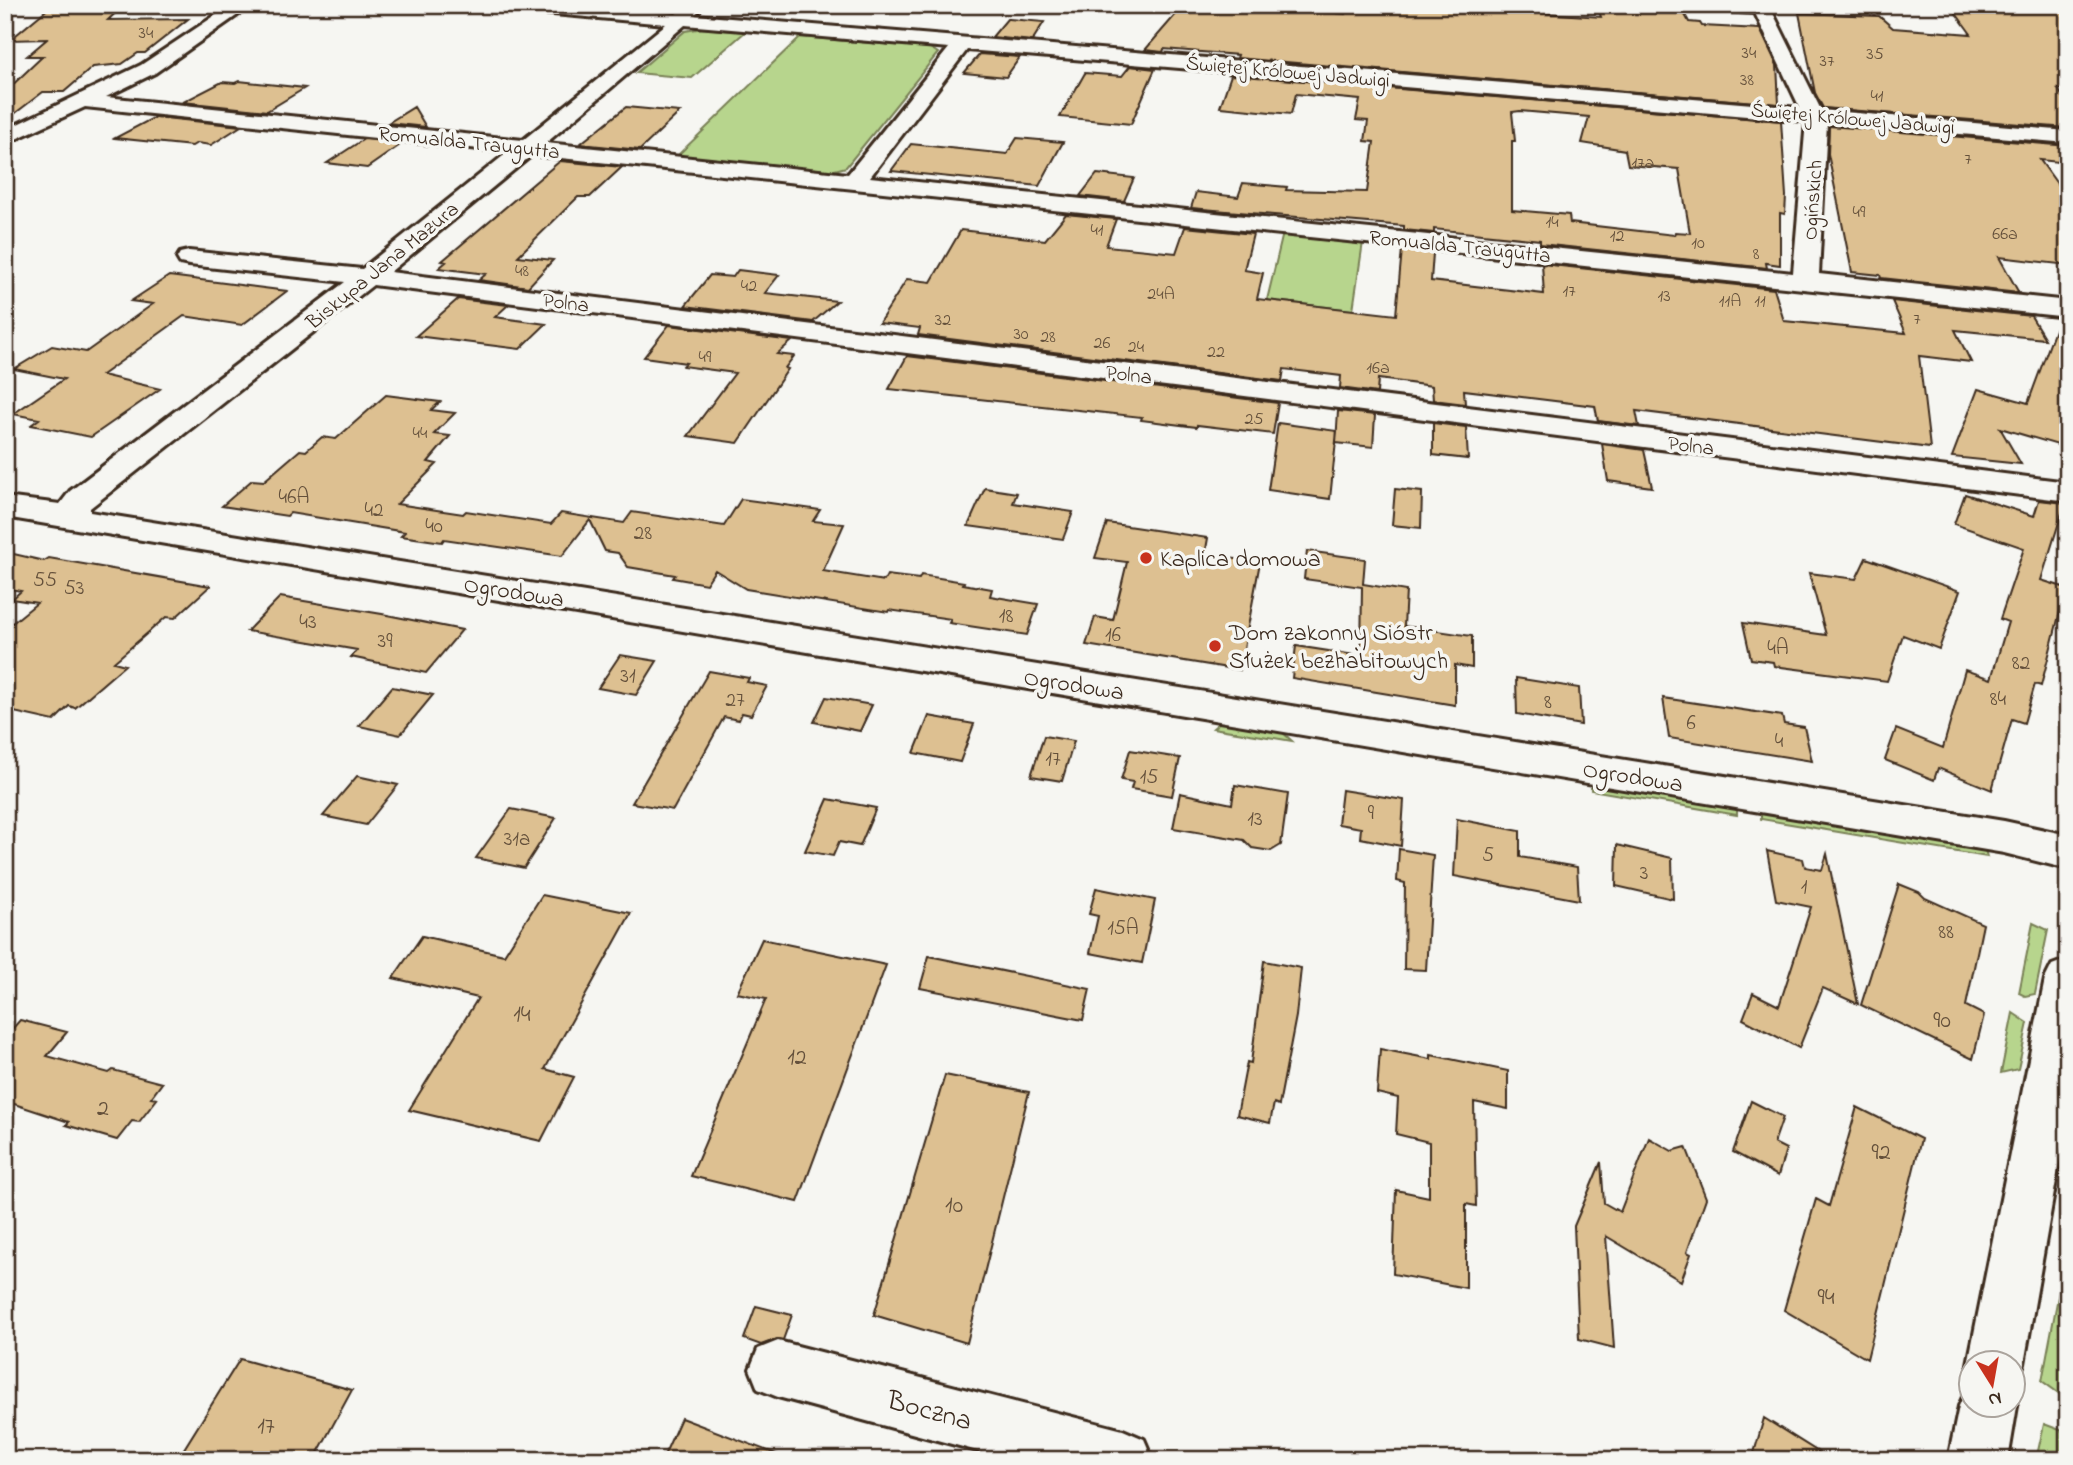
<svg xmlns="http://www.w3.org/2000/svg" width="2073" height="1465" font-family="'Indie Flower',sans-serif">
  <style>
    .green { fill: #b7d58d; stroke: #798056; stroke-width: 2 }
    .building { fill: #ddc091; stroke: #3b2a1e; stroke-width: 2; fill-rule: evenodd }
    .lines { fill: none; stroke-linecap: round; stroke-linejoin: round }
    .minor-casing { stroke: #3b2a1e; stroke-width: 6 }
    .major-casing { stroke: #3b2a1e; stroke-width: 6 }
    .minor { fill: #f6f6f2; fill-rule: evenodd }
    .major { fill: #f6f6f2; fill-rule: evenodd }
    .poi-dot { fill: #c8321e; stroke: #f6f6f2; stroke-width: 2.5 }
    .labels { text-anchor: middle; stroke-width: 7; stroke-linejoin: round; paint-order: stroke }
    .far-number-label { font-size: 18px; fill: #64503b }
    .far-street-label { font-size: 21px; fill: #3b2a1e; stroke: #f6f6f2 }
    .number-label { font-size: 21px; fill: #64503b }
    .poi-label { font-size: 24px; fill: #3b2a1e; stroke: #f6f6f2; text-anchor: start }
    .street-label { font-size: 24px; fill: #3b2a1e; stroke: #f6f6f2 }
    .near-number-label { font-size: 24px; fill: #64503b }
    .near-street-label { font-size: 28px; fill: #3b2a1e; stroke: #f6f6f2 }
  </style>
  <rect width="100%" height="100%" fill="#f6f6f2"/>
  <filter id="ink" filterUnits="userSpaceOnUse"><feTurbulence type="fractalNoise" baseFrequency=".0143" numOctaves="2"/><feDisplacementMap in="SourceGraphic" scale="14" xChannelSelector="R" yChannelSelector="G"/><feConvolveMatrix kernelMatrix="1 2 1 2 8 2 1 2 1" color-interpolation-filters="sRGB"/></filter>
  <g filter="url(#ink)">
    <path class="green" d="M703 28 745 32 692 78 636 73 685 31Z
      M800 37 930 48 938 53 846 167 827 172 677 156Z
      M1283 233 1363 242 1353 310 1267 300Z
      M1221 721 1281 731 1292 741 1213 728Z
      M1595 784 1732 806 1737 810V815L1591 790V786Z
      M1764 812 1985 850 1987 857 1761 819V814Z
      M2033 923 2048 930 2035 994 2025 996 2019 993Z
      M2013 1013 2028 1023 2018 1069 2001 1073Z
      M2068 1244V1400L2042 1381Z
      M2044 1424 2068 1433V1460H2036Z"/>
    <path class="building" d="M124 5 108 20 188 19 145 53H138L122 64 93 67 64 92H43L5 121V92L43 56H27L47 39 10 40 51 6Z
      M1184 5H1243L1345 14V5H1540L1542 13 1601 17 1598 8 1684 13 1689 22 1700 23 1702 26 1760 29 1777 65 1779 104 1237 58 1238 55 1164 49 1163 52 1145 50Z
      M1994 5 2068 11V90L2058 89 2068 105V128L1823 108 1815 93 1799 13 1879 16 1893 28 1971 34 1952 8 2000 11Z
      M1007 19H1009L1044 22 1032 41 992 37Z
      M980 54 1020 57 1006 77 964 73Z
      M1130 66 1155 69 1131 124 1060 117 1085 73 1122 76Z
      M1231 75 1781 121 1786 196 1785 214 1780 213V265L1766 263 1767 268 1540 244V240L1434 229V233L1404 230V226L1191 208 1196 192 1238 197 1243 183 1287 187 1286 190 1367 192 1374 142 1365 141 1368 121 1356 120 1360 100 1296 94 1291 114 1220 107ZM1520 111 1589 117 1582 143 1625 150 1628 165 1679 169 1690 233 1675 232 1674 235 1570 223 1569 215 1512 210V141H1515L1512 112Z
      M239 81 305 88 267 111 183 102 222 82 235 83Z
      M414 107 426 127 388 123Z
      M626 107 680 112 640 150 580 144Z
      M155 117 241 126 211 145 197 143 192 146 115 138Z
      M1829 126 2068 146V163L2040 160 2068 199V265L1999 257 2019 293 1881 278 1880 275 1852 272 1828 154Z
      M1017 138 1063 142 1039 186 891 171 911 144 1007 154Z
      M364 139 403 143 367 168 327 163Z
      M560 161 622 167 590 197H578L518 256 553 260 528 287 479 280 486 274 439 268 446 262 442 261Z
      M1097 174 1134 178 1124 201 1080 196Z
      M1066 214 1116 219 1106 246 1176 253 1185 227 1253 234 1244 270 1263 273 1257 299 1396 315 1402 249 1433 253 1431 281 1544 294 1542 264 1774 289 1784 321 1906 333 1892 301 2031 316 2045 339 1955 330 1971 362 1919 356 1930 448 1636 411 1639 426 1598 421 1595 406 1464 390 1465 404 1433 400 1432 386 1378 379 1377 393 1340 388 1341 376 1284 369 1282 381 918 335 920 328 879 323 907 279 931 282 961 230 1045 240Z
      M738 270 779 275 765 293 837 301 813 322 685 306 710 275 733 277Z
      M169 276 287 291 242 325 184 316 102 375 160 389 91 437 31 425 39 419 13 414 64 379 14 369 52 346 86 352 153 304 131 301Z
      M458 299 508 305 495 317 546 324 520 349 416 336Z
      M2059 319 2068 320V448L2000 428 2021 464 1952 457 1978 389 2028 403Z
      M669 325 792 341 777 354 794 356 785 368 788 369 738 443 688 436 735 373 683 366 686 363 644 357Z
      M907 356 1278 403 1273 434 1197 425V427L1141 420 1142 417 889 389Z
      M386 395 440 402 431 410 455 413 434 434 450 436 428 462 437 464 397 504 463 514 466 511 551 524 561 513 624 523 632 512 724 526 741 499 820 510 813 521 844 524 823 571 884 581 887 575 919 579 921 575 964 582 963 584 992 589 990 596 1038 604 1027 635 949 623 951 619 889 610 888 612 746 589 715 570 706 584 673 578 675 575 628 567 618 553 605 551 590 520 562 556 444 539 442 542 401 536 405 532 290 513 287 516 222 506 252 480 264 481 300 450 306 451 322 437 336 439Z
      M1338 411 1375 415 1373 447 1336 443Z
      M1278 423 1337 431 1330 499 1268 490Z
      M1433 423 1466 427 1468 459 1433 455Z
      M1602 444 1644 450 1652 487 1608 481Z
      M985 488 1017 493 1013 503 1073 512 1063 539 968 526Z
      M1395 489 1422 492 1421 528 1392 525Z
      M1965 494 2034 516 2039 500 2065 503 2041 580 2066 588 2041 686 2035 684 2024 723 2012 719 1992 790 1938 768 1934 780 1885 760 1896 729 1943 748 1965 670 1991 679 2008 622 2000 619 2024 548 1954 524Z
      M1107 523 1208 538 1205 555 1260 562 1240 670 1086 645 1095 617 1113 620 1127 562 1095 558Z
      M1307 551 1365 559 1363 584 1406 591 1404 626 1472 636V668L1455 665V705L1292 678 1296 646 1361 656 1362 587 1304 579Z
      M5 552 44 561 49 558 210 586 175 618 166 617 114 662 125 665 75 708 69 706 54 721 5 710V629L37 603 12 599 21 591 5 588Z
      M1866 558 1960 591 1939 649 1903 635 1887 681 1774 666 1773 662 1751 659 1743 623 1826 635 1809 573 1856 579Z
      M280 597 382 614 462 630 426 673 351 657 357 650 247 631Z
      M620 655 657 661 636 695 598 688Z
      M709 671 749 678 747 682 767 686 751 715 742 713 739 720 724 717 673 810 632 803Z
      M1516 678 1579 688 1581 725 1517 714Z
      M392 687 433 695 400 735 359 726Z
      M826 697 872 705 860 731 814 722Z
      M1663 698 1782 716 1784 724 1804 727 1812 761 1669 738Z
      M929 716 974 724 960 762 914 753Z
      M1044 736 1074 741 1062 781 1031 776Z
      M1130 750 1180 758 1172 796 1131 789 1133 782 1121 780Z
      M357 776 398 785 366 825 323 816Z
      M1235 785 1288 794 1281 845 1271 851 1252 848 1244 840 1173 828 1180 793 1232 804Z
      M1342 790 1404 800 1401 846 1360 838 1361 828 1338 824Z
      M828 799 876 808 860 846 839 842 833 856 805 851Z
      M511 809 556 818 524 868 476 858Z
      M1457 819 1520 831V857L1577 867 1579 900 1454 876Z
      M1617 845 1672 858 1673 899 1616 886Z
      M1399 849 1433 855 1426 970 1404 969 1405 883 1397 881Z
      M1767 851 1803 859 1805 867 1822 870 1827 854 1858 1004 1823 988 1799 1048 1743 1019 1753 993 1779 1006 1811 907 1776 900Z
      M1899 884 1919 892 1925 898 1983 924 1966 1006 1984 1015 1973 1059 1861 1005Z
      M1096 888 1155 900 1142 963 1090 953 1098 916 1089 914Z
      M542 895 631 913 545 1069 574 1077 541 1141 409 1110 478 998 393 978 422 936 504 955Z
      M762 939 886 965 798 1202 691 1176 766 999 737 993Z
      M929 956 1090 989 1083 1020 920 988Z
      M1264 961 1301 968 1296 1016 1279 1105 1274 1103 1270 1123 1237 1115 1247 1062 1251 1063Z
      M20 1020 67 1032 47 1056 109 1073 113 1070 162 1083 151 1098 157 1099 139 1122 132 1121 117 1140 66 1125 69 1122 5 1101V1037Z
      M1380 1049 1431 1059V1055L1508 1071V1109L1474 1102 1476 1206 1466 1204V1288L1393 1274 1396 1190 1429 1197V1142L1396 1134 1398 1098 1377 1093Z
      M945 1075 1029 1092 967 1343 874 1315Z
      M1751 1101 1783 1117 1774 1143 1786 1149 1778 1176 1733 1152Z
      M1857 1107 1921 1139 1867 1359 1784 1310 1816 1199 1829 1206Z
      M1649 1138 1672 1151 1686 1147 1706 1198 1687 1252 1691 1254 1681 1281 1606 1236 1614 1348 1579 1339 1574 1226 1601 1162 1604 1203 1620 1212Z
      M756 1306 792 1315 783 1340 777 1339 761 1345 744 1339Z
      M240 1359 352 1390 314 1460H177Z
      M681 1418 784 1457V1460H662Z
      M1764 1418 1831 1460H1752Z"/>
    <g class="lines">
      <defs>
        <path id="minor" d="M231 5H252L155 73 106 97 523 140 666 24 508 10 499 5H574L676 14 685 5H704L695 15 1800 108 1755 13 1706 10 1697 5H1769L1821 110 2068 131V143L1827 123 1819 274 2068 301V317L532 155 390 272 2068 482V501L373 285 90 508V512L2004 821 2068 835V869L2004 853 5 517V497L60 504 70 491 345 282 189 265 180 263 177 258 180 253 189 251 362 269 508 152 85 107 5 144V130L141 65ZM685 25 949 48 848 174 546 143ZM967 50 1806 121 1793 273 870 177Z
          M778 1341 1123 1430 1144 1439 1153 1460H1011L778 1397 758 1389 750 1369 758 1349Z"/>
        <path id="major" d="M2068 959V1112L2024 1364 2014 1385V1364H1972V1373L1968 1364 2045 979 2052 965Z
          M1972 1384V1406H2014V1398L2017 1406 2008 1460H1948L1959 1406 1968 1386Z"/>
      </defs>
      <use href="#minor" class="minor-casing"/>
      <use href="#major" class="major-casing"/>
      <use href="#minor" class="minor"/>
      <use href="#major" class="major"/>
    </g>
  </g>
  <g class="poi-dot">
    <circle cx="1146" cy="558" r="7"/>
    <circle cx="1215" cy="646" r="7"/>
  </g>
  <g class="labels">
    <g class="far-number-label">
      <text x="146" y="38">34</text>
      <text x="1749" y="58">34</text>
      <text x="1875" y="59">35</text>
      <text x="1827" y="66">37</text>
      <text x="1747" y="85">38</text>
      <text x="1877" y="101">41</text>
      <text x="1968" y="164">7</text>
      <text x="1643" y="168">17a</text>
      <text x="1859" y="217">49</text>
      <text x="1552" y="227">14</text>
      <text x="1097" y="235">41</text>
      <text x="2005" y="239">66a</text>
      <text x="1617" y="241">12</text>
      <text x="1698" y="248">10</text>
      <text x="1756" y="259">8</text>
      <text x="522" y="276">48</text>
      <text x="749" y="291">42</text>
      <text x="1569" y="296">17</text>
      <text x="1161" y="299">24A</text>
      <text x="1664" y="301">13</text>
      <text x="1730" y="306">11A</text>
      <text x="1760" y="306">11</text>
      <text x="1917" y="324">7</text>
      <text x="943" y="325">32</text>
      <text x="1021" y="339">30</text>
      <text x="1048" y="342">28</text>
      <text x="1102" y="348">26</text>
      <text x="1136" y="352">24</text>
      <text x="1216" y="357">22</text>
      <text x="705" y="362">49</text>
      <text x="1378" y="373">16a</text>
      <text x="1254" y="424">25</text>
      <text x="420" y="438">44</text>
    </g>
    <g class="far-street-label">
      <text transform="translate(1288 71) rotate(5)" y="7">Świętej Królowej Jadwigi</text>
      <text transform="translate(1853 118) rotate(5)" y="7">Świętej Królowej Jadwigi</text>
      <text transform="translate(469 142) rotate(6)" y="7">Romualda Traugutta</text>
      <text transform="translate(1812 200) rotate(-86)" y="7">Ogińskich</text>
      <text transform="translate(1460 246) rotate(6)" y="7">Romualda Traugutta</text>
      <text transform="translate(382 265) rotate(-39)" y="7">Biskupa Jana Mazura</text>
      <text transform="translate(566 302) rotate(7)" y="7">Polna</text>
      <text transform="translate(1129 374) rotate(7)" y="7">Polna</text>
      <text transform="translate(1691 445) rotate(7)" y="7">Polna</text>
    </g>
    <g class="number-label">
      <text x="294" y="503">46A</text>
      <text x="374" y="516">42</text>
      <text x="434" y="532">40</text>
      <text x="643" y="539">28</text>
      <text x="45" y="586">55</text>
      <text x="74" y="594">53</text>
      <text x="1006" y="622">18</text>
      <text x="308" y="628">43</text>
      <text x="1113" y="641">16</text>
      <text x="385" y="647">39</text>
      <text x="1778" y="654">4A</text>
      <text x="2021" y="669">82</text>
      <text x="628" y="682">31</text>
      <text x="1998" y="705">84</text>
      <text x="735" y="706">27</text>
      <text x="1548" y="708">8</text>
      <text x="1691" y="729">6</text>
      <text x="1779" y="747">4</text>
      <text x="1053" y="765">17</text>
      <text x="1149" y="783">15</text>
      <text x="1371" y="819">9</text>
      <text x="1255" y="825">13</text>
      <text x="517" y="845">31a</text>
      <text x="1488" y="861">5</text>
      <text x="1644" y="879">3</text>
      <text x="1804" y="893">1</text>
      <text x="1123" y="934">15A</text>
      <text x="1946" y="938">88</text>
    </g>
    <g class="poi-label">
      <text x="1160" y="566">Kaplica domowa</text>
      <text x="1229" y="640">Dom zakonny Sióstr<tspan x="1229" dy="28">Służek bezhabitowych</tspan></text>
    </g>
    <g class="street-label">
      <text transform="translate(514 591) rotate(9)" y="8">Ogrodowa</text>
      <text transform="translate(1074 684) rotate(9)" y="8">Ogrodowa</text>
      <text transform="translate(1633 776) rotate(9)" y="8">Ogrodowa</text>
    </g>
    <g class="near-number-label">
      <text x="522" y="1021">14</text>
      <text x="1942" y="1027">90</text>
      <text x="797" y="1064">12</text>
      <text x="103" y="1115">2</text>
      <text x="1881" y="1159">92</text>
      <text x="954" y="1212">10</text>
      <text x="1826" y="1304">94</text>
      <text x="266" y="1433">17</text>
    </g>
    <g class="near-street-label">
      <text transform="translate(930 1409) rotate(15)" y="10">Boczna</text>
    </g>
  </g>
  <rect width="2073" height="1465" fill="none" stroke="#f6f6f2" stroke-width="28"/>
  <rect x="14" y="14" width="2045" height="1437" fill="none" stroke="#3b2a1e" stroke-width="2.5" filter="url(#ink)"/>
  <g transform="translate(1992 1384) rotate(169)"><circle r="33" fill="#f6f6f2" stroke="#aba49d" stroke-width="2"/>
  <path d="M0-5L12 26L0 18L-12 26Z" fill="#c8321e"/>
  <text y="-10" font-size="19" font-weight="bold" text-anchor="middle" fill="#3b2a1e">N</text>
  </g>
</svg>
